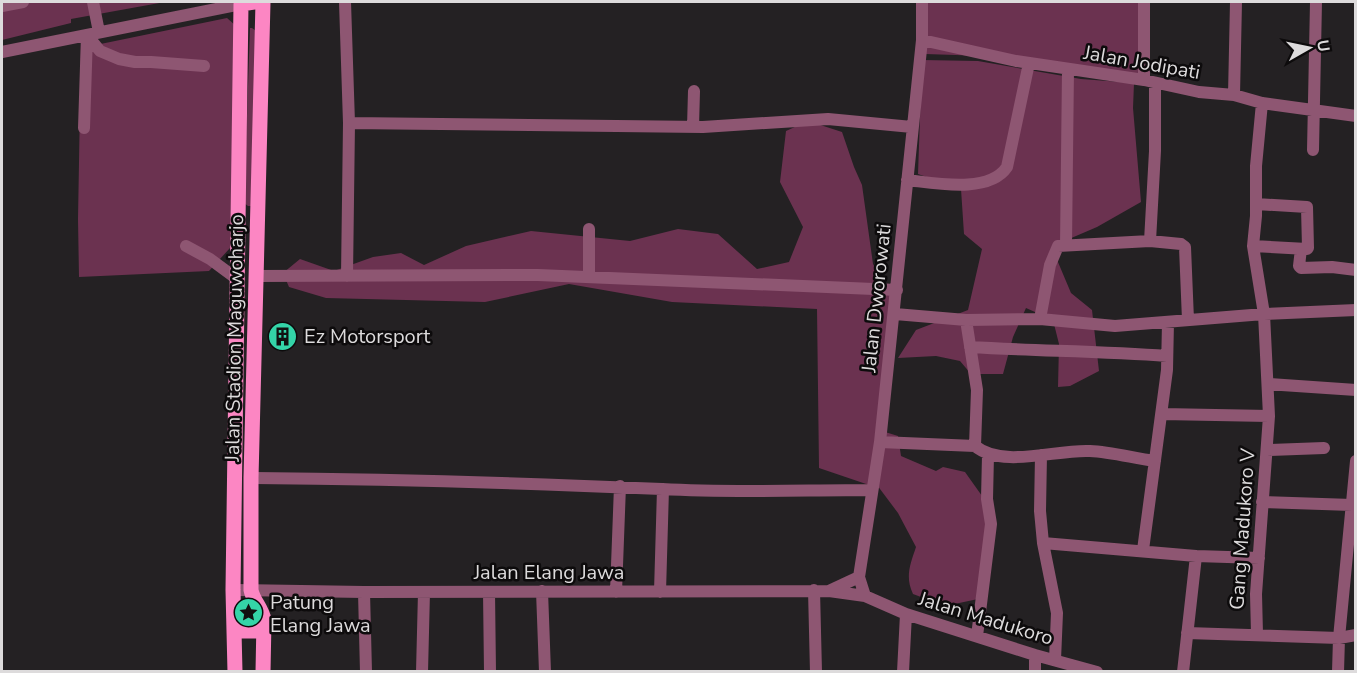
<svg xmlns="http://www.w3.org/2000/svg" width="1357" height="673" font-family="'Nunito Sans',sans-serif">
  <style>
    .green { fill: #6b3250 }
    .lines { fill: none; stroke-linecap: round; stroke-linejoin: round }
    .minor { stroke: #8e5672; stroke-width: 12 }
    .major { stroke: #fc86c3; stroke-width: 15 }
    .labels { text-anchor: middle; stroke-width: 5; stroke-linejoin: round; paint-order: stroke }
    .street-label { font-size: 20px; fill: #dddbdc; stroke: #0d0b0c }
    .poi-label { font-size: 20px; fill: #dddbdc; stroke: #0d0b0c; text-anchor: start }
  </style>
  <rect width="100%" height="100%" fill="#242123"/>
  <path class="green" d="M2 2H165L71 19V23L2 40Z
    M925 2H1140L1144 81 1016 57 925 54Z
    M227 18 236 26 237 34 230 248 209 271 79 277 78 219 81 48Z
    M250 28H252L256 31 251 206H248L244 203Z
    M922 60 978 61 1081 79 1134 83 1133 108 1141 202 1097 227 1069 239 1055 255 1071 293 1092 310 1099 371 1070 386 1058 387 1059 344 1053 320 1026 308 1013 337 1003 374H971L960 361 936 356 898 358 916 330 968 310 982 249 964 234 961 189 918 174Z
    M808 121 842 132 854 167 862 185 873 264 896 305 882 431 898 436 901 456 936 471 943 467 965 472 992 510 978 599 945 606 913 594C905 577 910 565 916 547L898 513 874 481 872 486 819 468 817 309 672 302 569 284 485 302 326 298 289 287 283 273 300 259 334 271 373 257 401 253 424 265 466 246 531 231 630 241 678 229 718 234 757 269 789 262 803 227 780 182 786 131Z"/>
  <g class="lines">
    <path class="minor" d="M93 2 99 32
      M345 2 349 123 347 276
      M1144 2V80
      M2 6 23 2
      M87 35 100 51 119 59 135 62H151L204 66
      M922 40 1016 61 1144 80 1199 92 1234 95 1262 103 1356 116
      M2 52 241 4
      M1234 95 1236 2
      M349 123 703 127 828 119 912 127
      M693 127 694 91
      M84 128 87 35
      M1313 150 1316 2
      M907 180C935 183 989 194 1007 167L1029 63
      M589 229V277
      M1150 241 1181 244 1185 247 1188 320
      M1066 245 1068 69
      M186 246 210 259 237 279
      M1253 246 1307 249 1308 248 1307 207 1256 204
      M1301 249 1299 266 1301 268 1332 267 1356 270
      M256 276 538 275 897 290
      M895 314 966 320 1040 319 1115 326 1264 314 1356 310
      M1040 319 1050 265 1058 246 1150 241 1155 151V83
      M966 320 977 390 975 446
      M970 347C1036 351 1102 351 1167 356
      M1268 384 1356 390
      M1162 414 1269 416
      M880 442 975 446C1003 469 1056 449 1090 451 1111 452 1133 458 1155 461
      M1267 450 1324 448
      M1041 455 1040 511 1043 543 1057 613 1055 660
      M251 478C388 479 525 483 662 489 732 493 802 490 872 490
      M1262 502 1352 505
      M1043 543 1196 556 1259 558
      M1143 550 1167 370 1168 322
      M233 590 364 592 829 591 865 596 906 614 1035 655 1097 672
      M814 590 816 672
      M542 591 545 672
      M829 591 859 577
      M364 592 366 672
      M489 592 490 672
      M616 592 620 486
      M660 592 663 489
      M865 596 859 577 880 442 922 40V2
      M1187 633 1339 638 1356 635
      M1257 634 1256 594 1269 416 1264 314 1253 246 1256 216V166L1262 103
      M977 636 991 524 987 499 988 455
      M422 672 424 592
      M903 672 906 614
      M1035 672V655
      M1183 672 1196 556
      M1338 672 1339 638 1356 461"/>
    <path class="major" d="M263 2 251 478V590C253 601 262 608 264 620L263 672
      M235 631H264
      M235 672 233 590 241 4 254 2"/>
  </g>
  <defs>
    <symbol id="building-disc" viewBox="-11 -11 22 22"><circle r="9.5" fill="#34d4a8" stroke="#0d0b0c"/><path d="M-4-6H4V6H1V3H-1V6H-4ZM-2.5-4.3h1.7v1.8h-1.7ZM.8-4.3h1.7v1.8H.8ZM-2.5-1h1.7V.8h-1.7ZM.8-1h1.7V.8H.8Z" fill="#111"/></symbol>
    <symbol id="sight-disc" viewBox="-11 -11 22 22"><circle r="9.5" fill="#34d4a8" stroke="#0d0b0c"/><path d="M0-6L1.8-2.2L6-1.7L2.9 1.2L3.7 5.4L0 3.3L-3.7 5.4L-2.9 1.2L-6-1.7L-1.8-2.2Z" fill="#111"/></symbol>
  </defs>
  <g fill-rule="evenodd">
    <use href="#building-disc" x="266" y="320" width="33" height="33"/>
    <use href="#sight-disc" x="232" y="596" width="33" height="33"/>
  </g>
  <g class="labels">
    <g class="street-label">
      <text transform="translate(1142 62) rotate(10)" y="7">Jalan Jodipati</text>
      <text transform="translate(876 298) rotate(-84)" y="7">Jalan Dworowati</text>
      <text transform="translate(234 338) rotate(-89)" y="7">Jalan Stadion Maguwoharjo</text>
      <text transform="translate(1242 529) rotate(-86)" y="7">Gang Madukoro V</text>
      <text x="549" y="579">Jalan Elang Jawa</text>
      <text transform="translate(986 618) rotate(17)" y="7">Jalan Madukoro</text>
    </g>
    <g class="poi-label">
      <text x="304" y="343">Ez Motorsport</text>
      <text x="270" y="609">Patung<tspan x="270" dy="23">Elang Jawa</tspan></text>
    </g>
  </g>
  <rect width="1357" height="673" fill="none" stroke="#dddbdc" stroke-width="6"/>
  <g transform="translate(1309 48) rotate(81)" stroke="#0d0b0c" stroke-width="4.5" paint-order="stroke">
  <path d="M0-4.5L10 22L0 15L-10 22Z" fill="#dddbdc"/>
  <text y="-9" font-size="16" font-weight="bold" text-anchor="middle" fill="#dddbdc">U</text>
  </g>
</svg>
